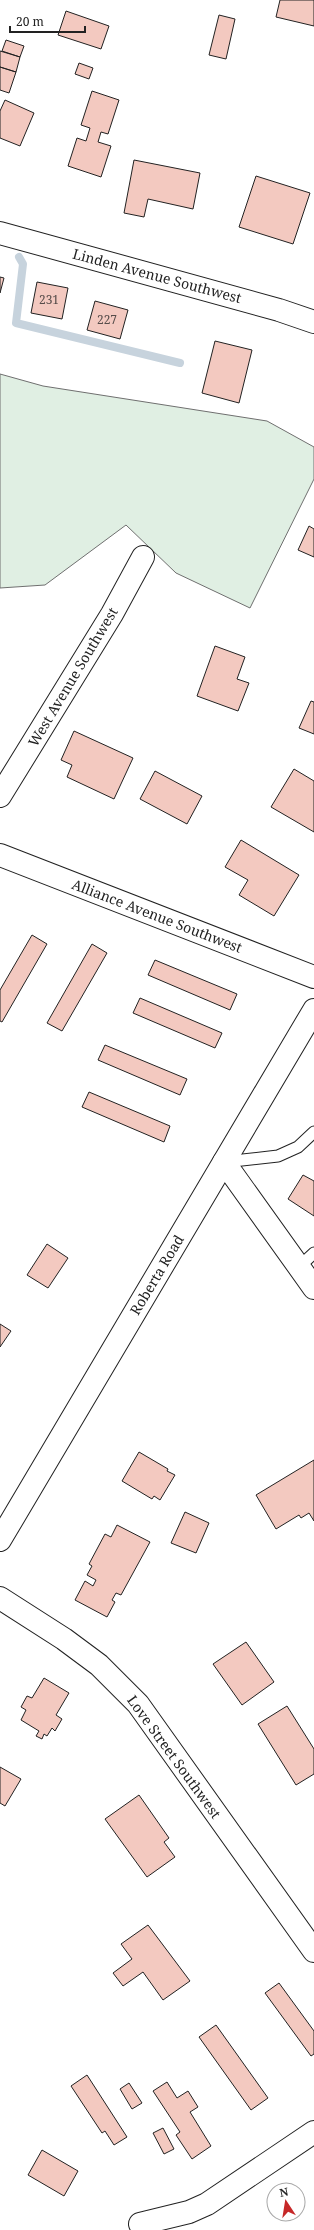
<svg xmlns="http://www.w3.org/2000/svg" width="314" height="2230" font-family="'Noto Serif',serif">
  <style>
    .green { fill: #e0efe3; stroke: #6f6f6f }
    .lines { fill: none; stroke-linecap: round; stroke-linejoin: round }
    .stream { stroke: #c7d3dd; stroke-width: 8 }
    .building { fill: #f3c9c0; stroke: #222 }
    .service-casing { stroke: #222; stroke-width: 13 }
    .minor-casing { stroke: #222; stroke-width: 24 }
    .tertiary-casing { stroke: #222; stroke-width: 24 }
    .service { stroke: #fff; stroke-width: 11 }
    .minor { stroke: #fff; stroke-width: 22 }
    .tertiary { stroke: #fff; stroke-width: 22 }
    .labels { text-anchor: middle; stroke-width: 3; stroke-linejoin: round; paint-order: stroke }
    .number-label { font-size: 12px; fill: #564c4a }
    .street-label { font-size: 14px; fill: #222; stroke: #fff }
  </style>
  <rect width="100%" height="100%" fill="#fff"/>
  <path class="green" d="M0 374 43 386 267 421 314 447V479L250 608 176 573 126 525 45 585 0 588Z"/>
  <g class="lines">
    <path class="stream" d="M19 257 23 264 16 323 180 363"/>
  </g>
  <path class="building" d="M280 0H314V26L276 17Z
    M66 11 109 26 101 49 58 35Z
    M219 15 235 19 226 59 209 55Z
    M6 40 24 46 20 57 2 51Z
    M0 51 20 57 16 72 0 67Z
    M79 63 93 68 89 79 75 74Z
    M0 67 16 72 9 93 0 90Z
    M92 91 119 100 108 134 101 132 98 142 111 146 101 177 68 166 77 138 86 141 90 128 81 125Z
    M5 100 34 113 20 146 0 138V111Z
    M134 160 200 173 193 209 148 199 144 217 124 213Z
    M256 176 310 193 293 244 239 227Z
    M0 277 4 278 0 293Z
    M37 282 68 288 62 319 31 313Z
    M95 301 128 310 120 339 87 330Z
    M215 341 252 350 239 403 202 393Z
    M309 526 314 529V557L298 550Z
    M215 646 245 657 237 679 249 683 238 711 197 696Z
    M311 701 314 702V734L299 728Z
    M74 731 133 758 114 799 67 777 72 765 61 760Z
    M294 769 314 781V832L271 807Z
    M155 771 202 796 187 824 140 799Z
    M241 840 299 875 274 916 239 895 248 880 225 867Z
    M32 935 47 944 2 1022 0 1021V990Z
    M92 944 107 953 62 1031 47 1023Z
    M155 960 237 994 230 1010 148 975Z
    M140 998 222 1033 215 1048 133 1013Z
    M105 1045 187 1079 180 1095 98 1060Z
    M89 1092 170 1126 164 1142 82 1107Z
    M303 1175 314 1181V1216L288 1199Z
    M47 1244 68 1258 48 1288 27 1275Z
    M0 1324 11 1331 0 1347Z
    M139 1452 168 1469 167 1471 175 1475 160 1500 154 1496 152 1499 122 1481Z
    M314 1460V1521L309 1513 301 1518 299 1515 276 1529 256 1495Z
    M185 1512 209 1523 196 1553 171 1543Z
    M117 1525 150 1542 121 1595 116 1593 112 1600 115 1602 107 1617 75 1600 85 1581 93 1586 96 1580 87 1575 92 1566 89 1564 105 1534 111 1537Z
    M246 1642 274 1682 242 1705 213 1664Z
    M44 1678 69 1693 56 1715 62 1719 55 1731 52 1728 47 1736 44 1734 42 1739 36 1736 39 1731 21 1720 26 1710 21 1707 27 1696 32 1698Z
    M287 1706 314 1749V1774L296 1785 258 1724Z
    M0 1767 21 1779 5 1806 0 1803Z
    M139 1795 169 1838 164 1842 175 1857 147 1877 105 1819Z
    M148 1925 190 1981 163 2000 143 1972 123 1986 113 1973 132 1959 121 1944Z
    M279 1983 314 2031V2054L311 2056 265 1993Z
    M216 2025 268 2098 251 2110 199 2037Z
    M87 2075 127 2137 114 2145 105 2131 102 2133 71 2086Z
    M167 2082 177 2098 188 2091 198 2107 190 2112 211 2146 192 2159 176 2135 180 2132 153 2091Z
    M129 2083 142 2103 132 2109 120 2089Z
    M163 2128 174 2149 164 2154 153 2133Z
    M42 2150 78 2171 64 2196 28 2175Z"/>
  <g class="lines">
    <defs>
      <path id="service" d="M224 1162 278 1156 298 1147 314 1132
        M299 1267 314 1253"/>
      <path id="minor" d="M0 233 279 310 314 322
        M0 796 112 614 143 557
        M0 855 314 977
        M224 1162 314 1288
        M0 1598 64 1639 99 1665 138 1704 314 1951
        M140 2224 189 2212 207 2204 314 2132"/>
      <path id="tertiary" d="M0 1540 314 1010"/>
    </defs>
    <use href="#service" class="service-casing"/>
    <use href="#minor" class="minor-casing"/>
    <use href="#tertiary" class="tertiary-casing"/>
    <use href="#service" class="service"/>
    <use href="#minor" class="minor"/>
    <use href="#tertiary" class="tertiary"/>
  </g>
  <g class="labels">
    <g class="number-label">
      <text x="49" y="304">231</text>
      <text x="107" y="324">227</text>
    </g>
    <g class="street-label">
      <text transform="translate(157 276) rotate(15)" y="5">Linden Avenue Southwest</text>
      <text transform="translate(73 677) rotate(-59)" y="5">West Avenue Southwest</text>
      <text transform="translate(157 916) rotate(21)" y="5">Alliance Avenue Southwest</text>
      <text transform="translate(157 1275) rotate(-59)" y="5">Roberta Road</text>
      <text transform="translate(174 1757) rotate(54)" y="5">Love Street Southwest</text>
    </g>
  </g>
  <g transform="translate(286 2202) rotate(348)"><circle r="19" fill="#ffffff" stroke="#a7a7a7"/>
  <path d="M0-3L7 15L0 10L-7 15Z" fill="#c62828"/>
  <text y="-6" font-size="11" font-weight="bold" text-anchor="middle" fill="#222222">N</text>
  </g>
  <path d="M10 26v6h75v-6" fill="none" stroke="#222222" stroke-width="2"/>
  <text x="16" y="26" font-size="12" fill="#222222" stroke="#ffffff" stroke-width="3" paint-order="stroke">20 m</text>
</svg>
